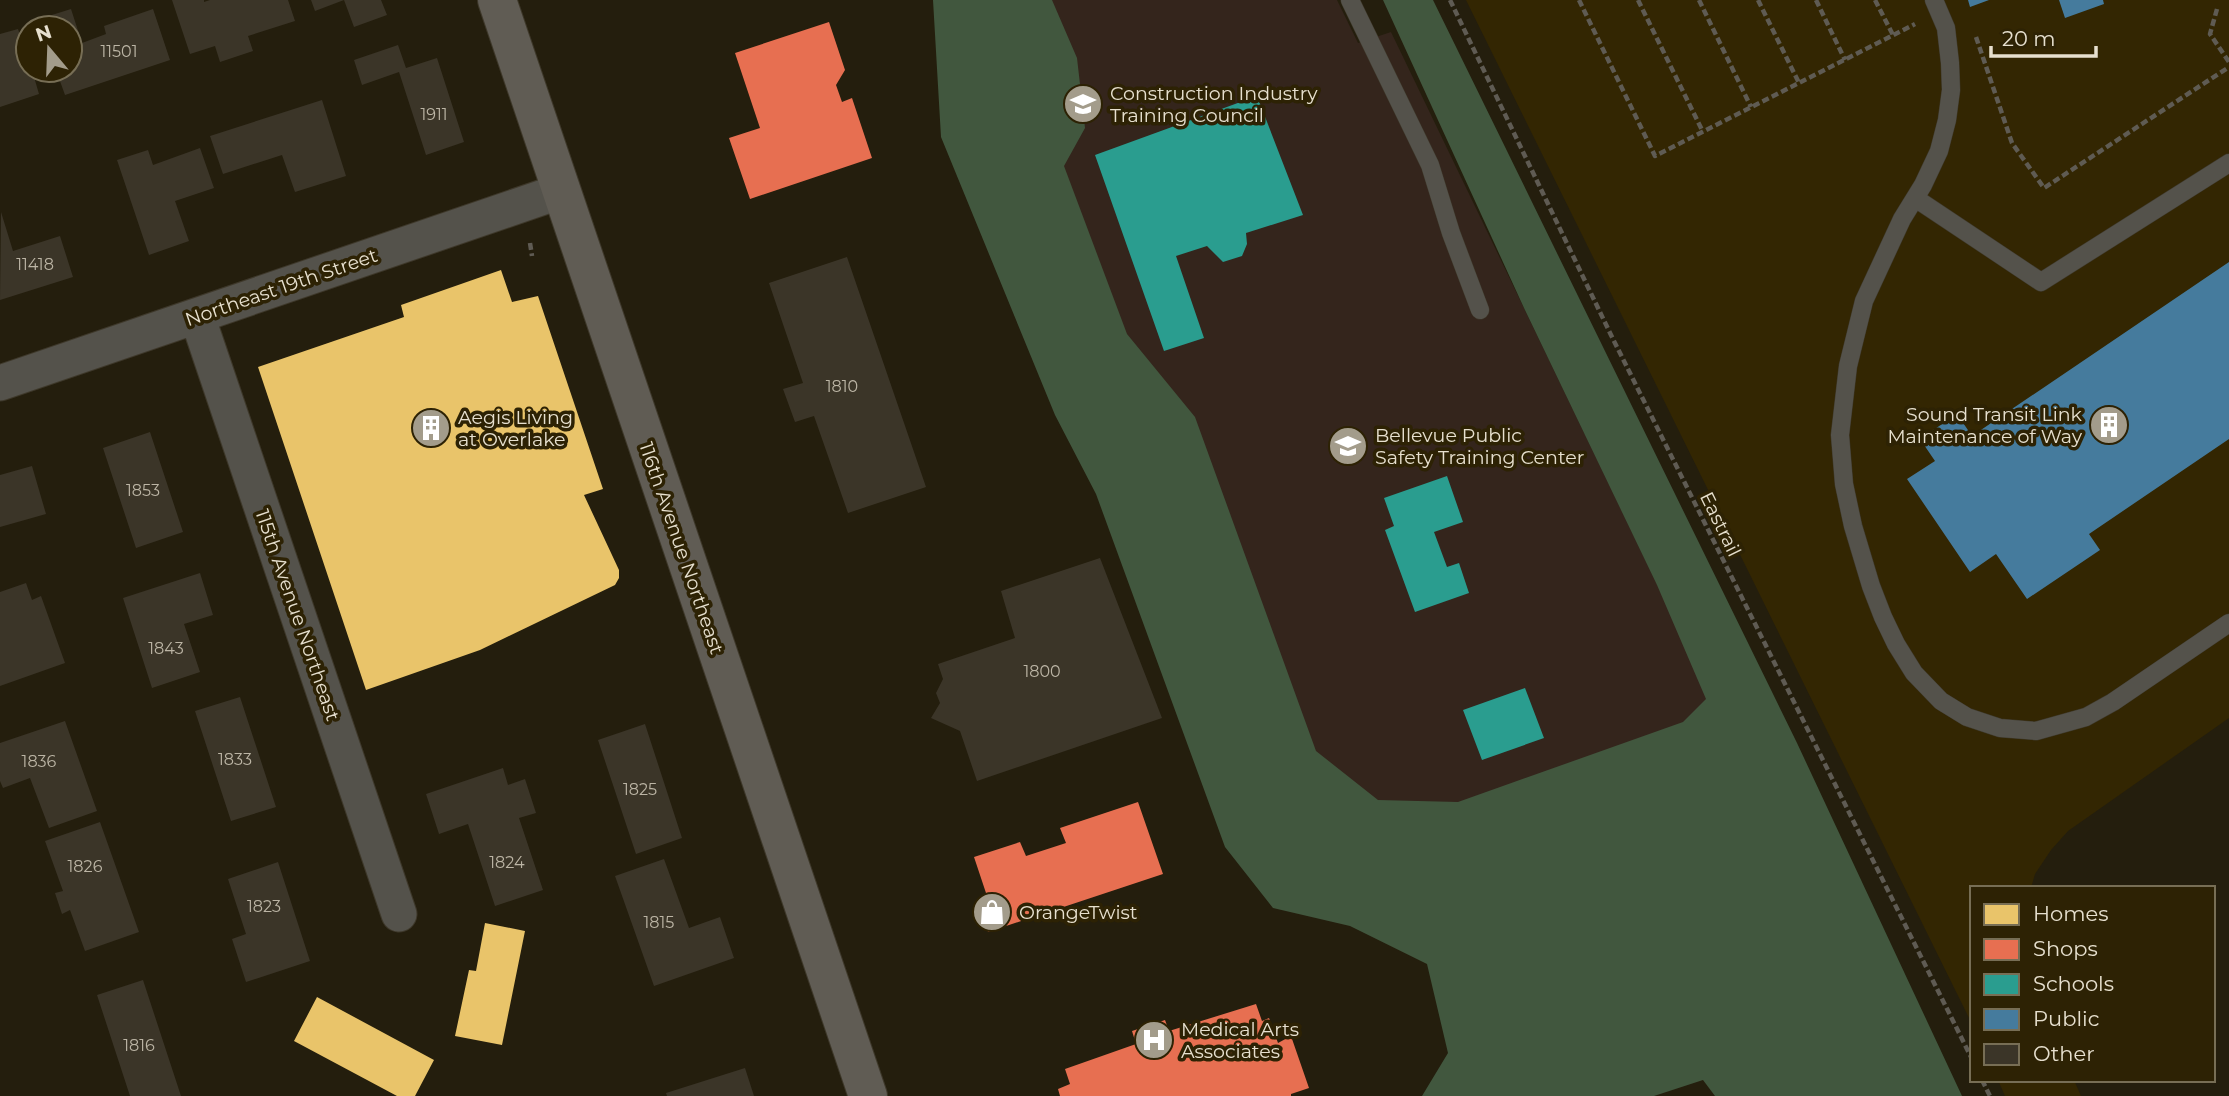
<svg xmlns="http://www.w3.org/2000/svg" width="2229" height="1096" font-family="Montserrat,sans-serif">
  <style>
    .built { fill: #332602 }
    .education { fill: #34251c }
    .forest { fill: #41573e }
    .homes { fill: #e9c46a }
    .shops { fill: #e76f51 }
    .schools { fill: #2a9d8f }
    .public { fill: #457b9d }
    .building { fill: #3b3528 }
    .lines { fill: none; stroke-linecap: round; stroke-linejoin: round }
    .lane-casing { stroke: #3e382a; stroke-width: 19 }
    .street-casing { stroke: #3e382a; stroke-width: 37 }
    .secondary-casing { stroke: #3e382a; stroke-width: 40 }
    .path { stroke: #5f5b53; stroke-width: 4.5; stroke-dasharray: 7 3.5; stroke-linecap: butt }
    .lane { stroke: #54524b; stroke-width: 18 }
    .street { stroke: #54524b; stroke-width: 35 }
    .secondary { stroke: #605c54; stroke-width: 38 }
    .labels { text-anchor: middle; stroke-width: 7; stroke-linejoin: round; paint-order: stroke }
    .number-label { font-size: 16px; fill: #bcb5a5 }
    .poi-label { font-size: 19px; fill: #e7e0cf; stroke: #2d2204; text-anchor: start }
    .street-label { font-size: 19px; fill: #e7e0cf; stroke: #2d2204 }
  </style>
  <rect width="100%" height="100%" fill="#241e0d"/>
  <path class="built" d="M1466 0H2229V718L2068 831 2051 850 2035 874 2031 888H1972V1024Z
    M1998 1080H2074L2081 1096H2005Z"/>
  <path class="education" d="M947 0H1337L1358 43 1391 32 1722 719 1261 882Z"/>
  <path class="forest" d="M933 0H1052L1077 58 1085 128 1064 166 1127 334 1195 417 1316 751 1378 800 1458 802 1683 722 1706 699 1657 585 1524 308 1383 0H1433L1797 743 1962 1096H1715L1703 1080 1654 1096H1422L1448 1053 1427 964 1350 926 1273 908 1225 847 1096 494 1055 415 941 137Z"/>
  <path class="homes" d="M501 270 512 302 538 296 603 489 584 495 619 570V578L615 585 480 650 366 690 258 367 404 317 401 305Z
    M485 923 525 931 502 1045 455 1036 469 970 476 971Z
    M317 997 434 1060 415 1096H397L294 1041Z"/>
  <path class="shops" d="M829 22 845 70 836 85 842 102 852 98 872 158 750 199 729 138 760 128 735 53Z
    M1138 802 1163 874 988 932 981 908 990 905 974 857 1020 842 1026 856 1066 843 1060 828Z
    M1256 1004 1262 1021 1269 1018 1278 1043 1291 1036 1309 1088 1291 1094V1096H1060L1058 1089 1070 1084 1065 1069 1136 1044 1132 1031 1165 1020 1169 1031Z"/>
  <path class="schools" d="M1257 96 1303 215 1246 233 1247 244 1242 256 1223 262 1207 246 1176 256 1204 338 1164 351 1095 155Z
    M1447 476 1463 522 1434 532 1447 567 1459 563 1469 593 1415 612 1385 530 1394 526 1384 498Z
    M1525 688 1544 738 1482 760 1463 710Z"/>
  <path class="public" d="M1968 0H1989L1970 7Z
    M2059 0H2103L2104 4 2065 18Z
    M2229 262V439L2089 534 2100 550 2027 599 1996 554 1970 572 1907 479 1935 461 1920 439 1957 414 1972 436Z"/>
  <path class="building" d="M172 0H204V2L210 0H288L295 21 248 36 253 51 220 62 215 46 190 54Z
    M311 0H344L315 11Z
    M344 0H381L387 15 354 27Z
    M71 9 82 43 106 34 104 26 153 9 170 60 65 95 56 70H70V28H42L39 19Z
    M18 29 28 59V70H32L39 94 0 107V34Z
    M398 45 406 68 437 58 464 142 426 155 399 72 362 85 354 60Z
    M322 100 346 176 295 192 282 155 223 174 210 136Z
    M200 148 214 188 175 201 189 241 149 255 117 160 148 150 153 165Z
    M1 212 13 251 60 236 73 277 0 300Z
    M847 257 926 487 848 513 814 416 795 422 783 389 803 383 769 283Z
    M150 432 183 532 136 548 103 448Z
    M32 466 46 514 0 527V475Z
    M1100 558 1162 718 977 781 960 731 931 718 940 703 936 693 943 679 938 664 1015 638 1001 591Z
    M200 573 213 615 184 624 200 672 152 688 123 598Z
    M26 583 32 600 41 596 65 663 0 686V592Z
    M240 697 276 807 231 821 195 711Z
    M65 721 97 811 49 828 30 778 3 788 0 781V743Z
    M645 724 682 838 636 854 598 740Z
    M503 768 508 785 525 779 536 813 519 818 543 890 495 906 468 824 439 834 426 794Z
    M100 822 139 932 85 951 70 910 62 914 55 893 63 891 45 841Z
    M664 859 689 928 720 917 734 958 654 986 615 876Z
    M278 862 310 961 246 982 232 939 246 934 228 879Z
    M143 980 181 1096H130L97 995Z
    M745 1068 754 1096H667L666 1093Z"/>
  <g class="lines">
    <defs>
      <path id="lane" d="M1350 0 1430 165 1451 233 1480 310
        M1934 0 1946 28 1950 63 1951 90 1947 120 1939 151 1923 185 1902 219 1864 301 1848 366 1840 435 1844 484 1853 526 1871 586 1883 617 1896 644 1914 673 1941 701 1967 717 2000 728 2036 731 2086 717 2113 702 2229 623
        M1915 198 2041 282 2229 163"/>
      <path id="street" d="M197 316 399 914
        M0 383 561 191"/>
      <path id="secondary" d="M497 0 868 1096"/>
    </defs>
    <use href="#lane" class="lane-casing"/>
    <use href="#street" class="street-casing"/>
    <use href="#secondary" class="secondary-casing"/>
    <path class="path" d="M1450 0 1611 335 1972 1059
      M1579 0 1655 156 1915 24
      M1638 0 1703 132
      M1699 0 1751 107
      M1758 0 1799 83
      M1816 0 1845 60
      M1875 0 1893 35
      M2217 9 2210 34 2229 62
      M1976 37 2012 143 2044 188 2229 67
      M530 243 532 256
      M1982 1080 1990 1096"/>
    <use href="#lane" class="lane"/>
    <use href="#street" class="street"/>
    <use href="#secondary" class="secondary"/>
  </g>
  <defs>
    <symbol id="school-disc" viewBox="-11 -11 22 22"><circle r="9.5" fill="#a39c8b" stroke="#2d2204"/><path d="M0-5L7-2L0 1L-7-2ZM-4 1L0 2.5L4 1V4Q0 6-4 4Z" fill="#fff"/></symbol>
    <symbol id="building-disc" viewBox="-11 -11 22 22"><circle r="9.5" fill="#a39c8b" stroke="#2d2204"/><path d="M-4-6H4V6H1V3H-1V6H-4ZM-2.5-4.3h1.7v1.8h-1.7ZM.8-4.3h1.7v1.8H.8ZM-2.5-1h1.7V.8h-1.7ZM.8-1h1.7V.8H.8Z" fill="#fff"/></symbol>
    <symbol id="shop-disc" viewBox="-11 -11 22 22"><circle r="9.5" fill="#a39c8b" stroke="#2d2204"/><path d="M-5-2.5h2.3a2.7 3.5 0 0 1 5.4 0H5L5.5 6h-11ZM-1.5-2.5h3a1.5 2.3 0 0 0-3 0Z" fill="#fff"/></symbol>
    <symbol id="hospital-disc" viewBox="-11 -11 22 22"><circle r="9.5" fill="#a39c8b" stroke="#2d2204"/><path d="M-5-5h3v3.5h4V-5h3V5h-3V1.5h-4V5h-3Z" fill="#fff"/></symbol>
  </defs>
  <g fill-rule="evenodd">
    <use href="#school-disc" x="1061" y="82" width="44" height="44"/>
    <use href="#building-disc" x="2087" y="403" width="44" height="44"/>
    <use href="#building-disc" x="409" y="406" width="44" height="44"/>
    <use href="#school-disc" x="1326" y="424" width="44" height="44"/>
    <use href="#shop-disc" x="970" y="890" width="44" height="44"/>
    <use href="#hospital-disc" x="1132" y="1018" width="44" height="44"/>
  </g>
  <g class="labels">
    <g class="number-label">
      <text x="119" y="57">11501</text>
      <text x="434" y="120">1911</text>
      <text x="35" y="270">11418</text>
      <text x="842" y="392">1810</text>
      <text x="143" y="496">1853</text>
      <text x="166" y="654">1843</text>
      <text x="1042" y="677">1800</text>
      <text x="235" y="765">1833</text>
      <text x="39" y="767">1836</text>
      <text x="640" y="795">1825</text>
      <text x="507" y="868">1824</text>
      <text x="85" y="872">1826</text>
      <text x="264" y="912">1823</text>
      <text x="659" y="928">1815</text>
      <text x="139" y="1051">1816</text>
    </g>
    <g class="poi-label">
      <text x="1110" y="100">Construction Industry<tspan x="1110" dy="22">Training Council</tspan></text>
      <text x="2082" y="421" text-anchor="end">Sound Transit Link<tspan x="2082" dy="22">Maintenance of Way</tspan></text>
      <text x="458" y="424">Aegis Living<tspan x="458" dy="22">at Overlake</tspan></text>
      <text x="1375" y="442">Bellevue Public<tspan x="1375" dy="22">Safety Training Center</tspan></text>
      <text x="1019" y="919">OrangeTwist</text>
      <text x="1181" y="1036">Medical Arts<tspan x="1181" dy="22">Associates</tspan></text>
    </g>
    <g class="street-label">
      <text transform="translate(281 287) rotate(-19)" y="7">Northeast 19th Street</text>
      <text transform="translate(1721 524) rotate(64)" y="7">Eastrail</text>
      <text transform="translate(682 548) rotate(71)" y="7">116th Avenue Northeast</text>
      <text transform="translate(298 615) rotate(71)" y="7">115th Avenue Northeast</text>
    </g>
  </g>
  <rect x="1970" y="886" width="245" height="196" fill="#2d2204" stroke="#776e55" stroke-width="2"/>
  <rect x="1984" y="904" width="35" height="21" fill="#e9c46a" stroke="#776e55" stroke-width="2"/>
  <text x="2033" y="921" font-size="21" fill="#e7e0cf">Homes</text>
  <rect x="1984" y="939" width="35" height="21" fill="#e76f51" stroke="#776e55" stroke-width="2"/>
  <text x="2033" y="956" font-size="21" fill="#e7e0cf">Shops</text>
  <rect x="1984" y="974" width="35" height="21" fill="#2a9d8f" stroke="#776e55" stroke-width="2"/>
  <text x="2033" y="991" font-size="21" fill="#e7e0cf">Schools</text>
  <rect x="1984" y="1009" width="35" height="21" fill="#457b9d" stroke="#776e55" stroke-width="2"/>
  <text x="2033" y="1026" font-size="21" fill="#e7e0cf">Public</text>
  <rect x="1984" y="1044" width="35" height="21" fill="#3b3528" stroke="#776e55" stroke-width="2"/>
  <text x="2033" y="1061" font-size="21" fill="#e7e0cf">Other</text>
  <g transform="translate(49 49) rotate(341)"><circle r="33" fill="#2d2204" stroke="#776e55" stroke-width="2"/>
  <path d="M0-5L12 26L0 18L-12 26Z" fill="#a39c8b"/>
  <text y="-10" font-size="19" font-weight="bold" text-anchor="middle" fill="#e7e0cf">N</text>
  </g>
  <path d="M1991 46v10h105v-10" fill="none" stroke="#e7e0cf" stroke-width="3.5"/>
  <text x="2002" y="46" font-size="21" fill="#e7e0cf" stroke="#2d2204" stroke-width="5" paint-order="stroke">20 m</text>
</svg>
